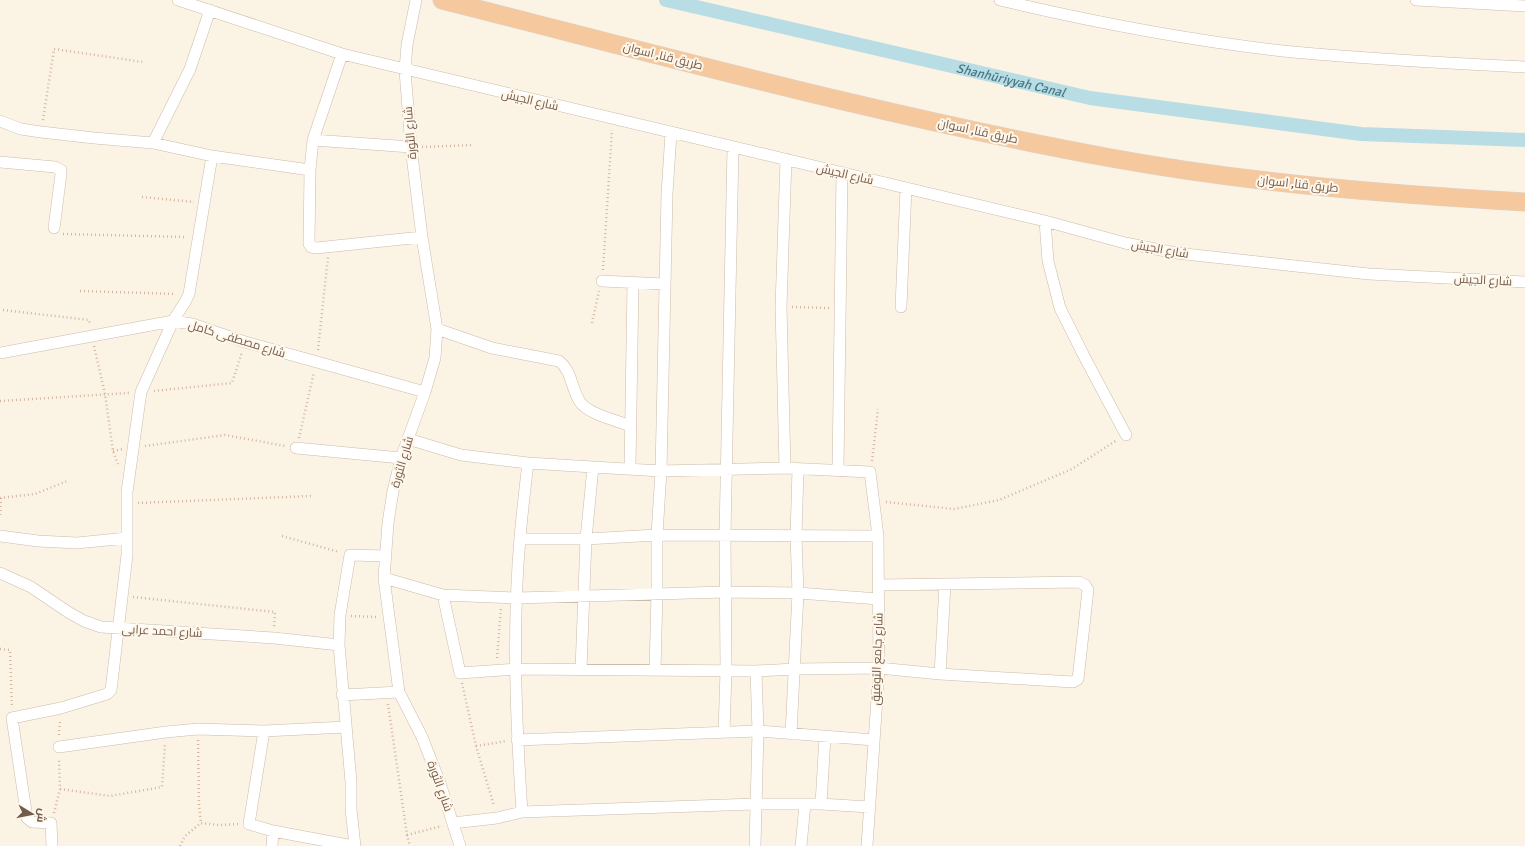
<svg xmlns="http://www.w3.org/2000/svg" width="1525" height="846" font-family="Signika,Cairo,sans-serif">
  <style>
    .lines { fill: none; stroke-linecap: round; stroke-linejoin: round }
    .canal { stroke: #b9dde4; stroke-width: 14 }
    .minor-casing { stroke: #ccbbab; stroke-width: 12 }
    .trunk-casing { stroke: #dbd4d0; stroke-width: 19 }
    .path { stroke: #d4b6a0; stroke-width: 2.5; stroke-dasharray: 1 3; stroke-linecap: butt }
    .minor { stroke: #fff; stroke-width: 11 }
    .trunk { stroke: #f5c89e; stroke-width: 18 }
    .labels { text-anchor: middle; stroke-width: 4; stroke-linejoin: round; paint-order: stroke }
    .street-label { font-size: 12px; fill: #735a4b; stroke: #fef7ea }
    .water-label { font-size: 13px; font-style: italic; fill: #467985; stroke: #fef7ea }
  </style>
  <rect width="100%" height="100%" fill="#fbf3e4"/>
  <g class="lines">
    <path class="canal" id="s1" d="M666 0 1090 98 1361 134 1525 140"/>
    <defs>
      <path id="minor" d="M178 0 342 54 1045 221 1125 243 1176 253 1369 274 1525 282
        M416 0 407 45 405 70 411 147 422 237 437 329 435 358 425 392 401 458 393 491 388 523 384 578 399 692 422 737 440 783 460 846
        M1000 0C1093 22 1187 40 1283 51 1363 59 1444 63 1525 67
        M1416 0 1525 6
        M0 121 21 129 41 132 94 138 153 143 212 156 310 170
        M313 140 342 54
        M153 143 190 69 210 10
        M411 147 313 140 310 170 309 244 311 247 316 248 422 237
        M0 162 55 167 61 170V174L54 228
        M1045 221 1048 261 1060 308 1084 356 1126 435
        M602 281 664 284
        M901 307 906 188
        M437 329 492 348 559 361C572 371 571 388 580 402 588 414 616 420 630 426
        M0 353 173 321 192 324 245 342 425 392
        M408 439 461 455 528 463 593 467 661 471 785 468 870 472 878 536 879 668 867 846
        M296 448 401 458
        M630 468 633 283
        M785 468 781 307 786 159
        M838 471 842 173
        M0 536 38 541 77 543 127 538
        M520 539H586L657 535 878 536
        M0 573 31 587 68 612 84 621 101 627 274 638 339 645
        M384 578 443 595 517 598 725 592 798 593 879 599
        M443 595 460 673 516 669 756 671 795 669 879 668 940 674 1073 682 1078 679 1088 590 1085 585 1079 582 879 585
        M581 669 586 539 593 467
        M655 671 657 593V535L661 471 667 194 671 133
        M940 674 945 585
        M342 695 399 692
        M264 731 249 824 273 831 353 846
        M724 732 726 671 725 535 733 147
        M791 734 798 593 796 536 798 469
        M517 740 758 731 874 740
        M59 747 166 732 198 729 264 731 346 727
        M821 804 869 807
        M522 812C516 722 512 629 520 538 522 513 525 488 528 463
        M453 823 497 818 522 812 755 804H821L825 737
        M52 846 51 823 32 822 27 818 12 718 61 708 107 694 111 690 127 555V492L141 392 173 321 185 302 189 294 212 156
        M272 846 273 831
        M355 846 351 809V782L339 645 340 615 350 555 385 556
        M755 846 758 731 756 671
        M801 846 805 804"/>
      <path id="trunk" d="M442 0C664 56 886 117 1111 158 1248 183 1387 194 1525 202"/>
    </defs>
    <use href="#minor" class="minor-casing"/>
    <use href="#trunk" class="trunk-casing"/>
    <path class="path" d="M43 120 54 49 143 62
      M422 147 473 145
      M142 197 194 202
      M63 234 186 237
      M603 270 612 130
      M80 291 176 294
      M792 307 829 308
      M3 310 89 320 90 325
      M592 323 599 291
      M94 346 105 394 113 451 118 464
      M318 350 328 257
      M154 391 232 383 242 352
      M0 401 129 393
      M299 438 314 372
      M145 446 225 435 285 446
      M113 451 123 449
      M872 461 878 409
      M0 498 35 494 67 481
      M886 502 954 509 999 500 1072 469 1117 440
      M138 503 311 496
      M0 515 1 498
      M282 536 339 552
      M133 597 275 612 274 627
      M351 616 378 617
      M0 649 10 650 12 707
      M497 658 501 608
      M462 683 476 746 494 806
      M388 704 407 835 410 846
      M59 735 60 721
      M198 740 199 805 201 823
      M476 746 507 741
      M60 789 110 796 162 787 165 744
      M54 813 60 789 59 758
      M407 835 442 826
      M180 846 185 836 201 823 219 825 238 824"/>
    <use href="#minor" class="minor"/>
    <use href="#trunk" class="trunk"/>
  </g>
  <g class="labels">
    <g class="street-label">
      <text transform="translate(663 56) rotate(14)" y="4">طريق قنا, اسوان</text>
      <text transform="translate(530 100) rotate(13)" y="4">شارع الجيش</text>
      <text transform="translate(978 131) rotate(12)" y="4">طريق قنا, اسوان</text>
      <text transform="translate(410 133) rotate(-95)" y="4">شارع الثورة</text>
      <text transform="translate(845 174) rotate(13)" y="4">شارع الجيش</text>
      <text transform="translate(1298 184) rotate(6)" y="4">طريق قنا, اسوان</text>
      <text transform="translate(1160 249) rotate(10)" y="4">شارع الجيش</text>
      <text transform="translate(1483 280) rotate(3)" y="4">شارع الجيش</text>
      <text transform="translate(237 339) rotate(17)" y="4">شارع مصطفى كامل</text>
      <text transform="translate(402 462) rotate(-74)" y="4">شارع الثورة</text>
      <text transform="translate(162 631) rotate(3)" y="4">شارع احمد عرابى</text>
      <text transform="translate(877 659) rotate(-88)" y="4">شارع جامع التوفيق</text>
      <text transform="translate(440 786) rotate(70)" y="4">شارع الثورة</text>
    </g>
    <g class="water-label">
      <text dy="5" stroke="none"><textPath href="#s1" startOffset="354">Shanhūriyyah Canal</textPath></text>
    </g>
  </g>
  <g transform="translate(32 814) rotate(100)" stroke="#fef7ea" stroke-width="3" paint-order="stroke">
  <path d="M0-3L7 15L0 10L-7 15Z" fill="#735a4b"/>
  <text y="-6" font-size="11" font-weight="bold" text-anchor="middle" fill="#735a4b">ش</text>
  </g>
</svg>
